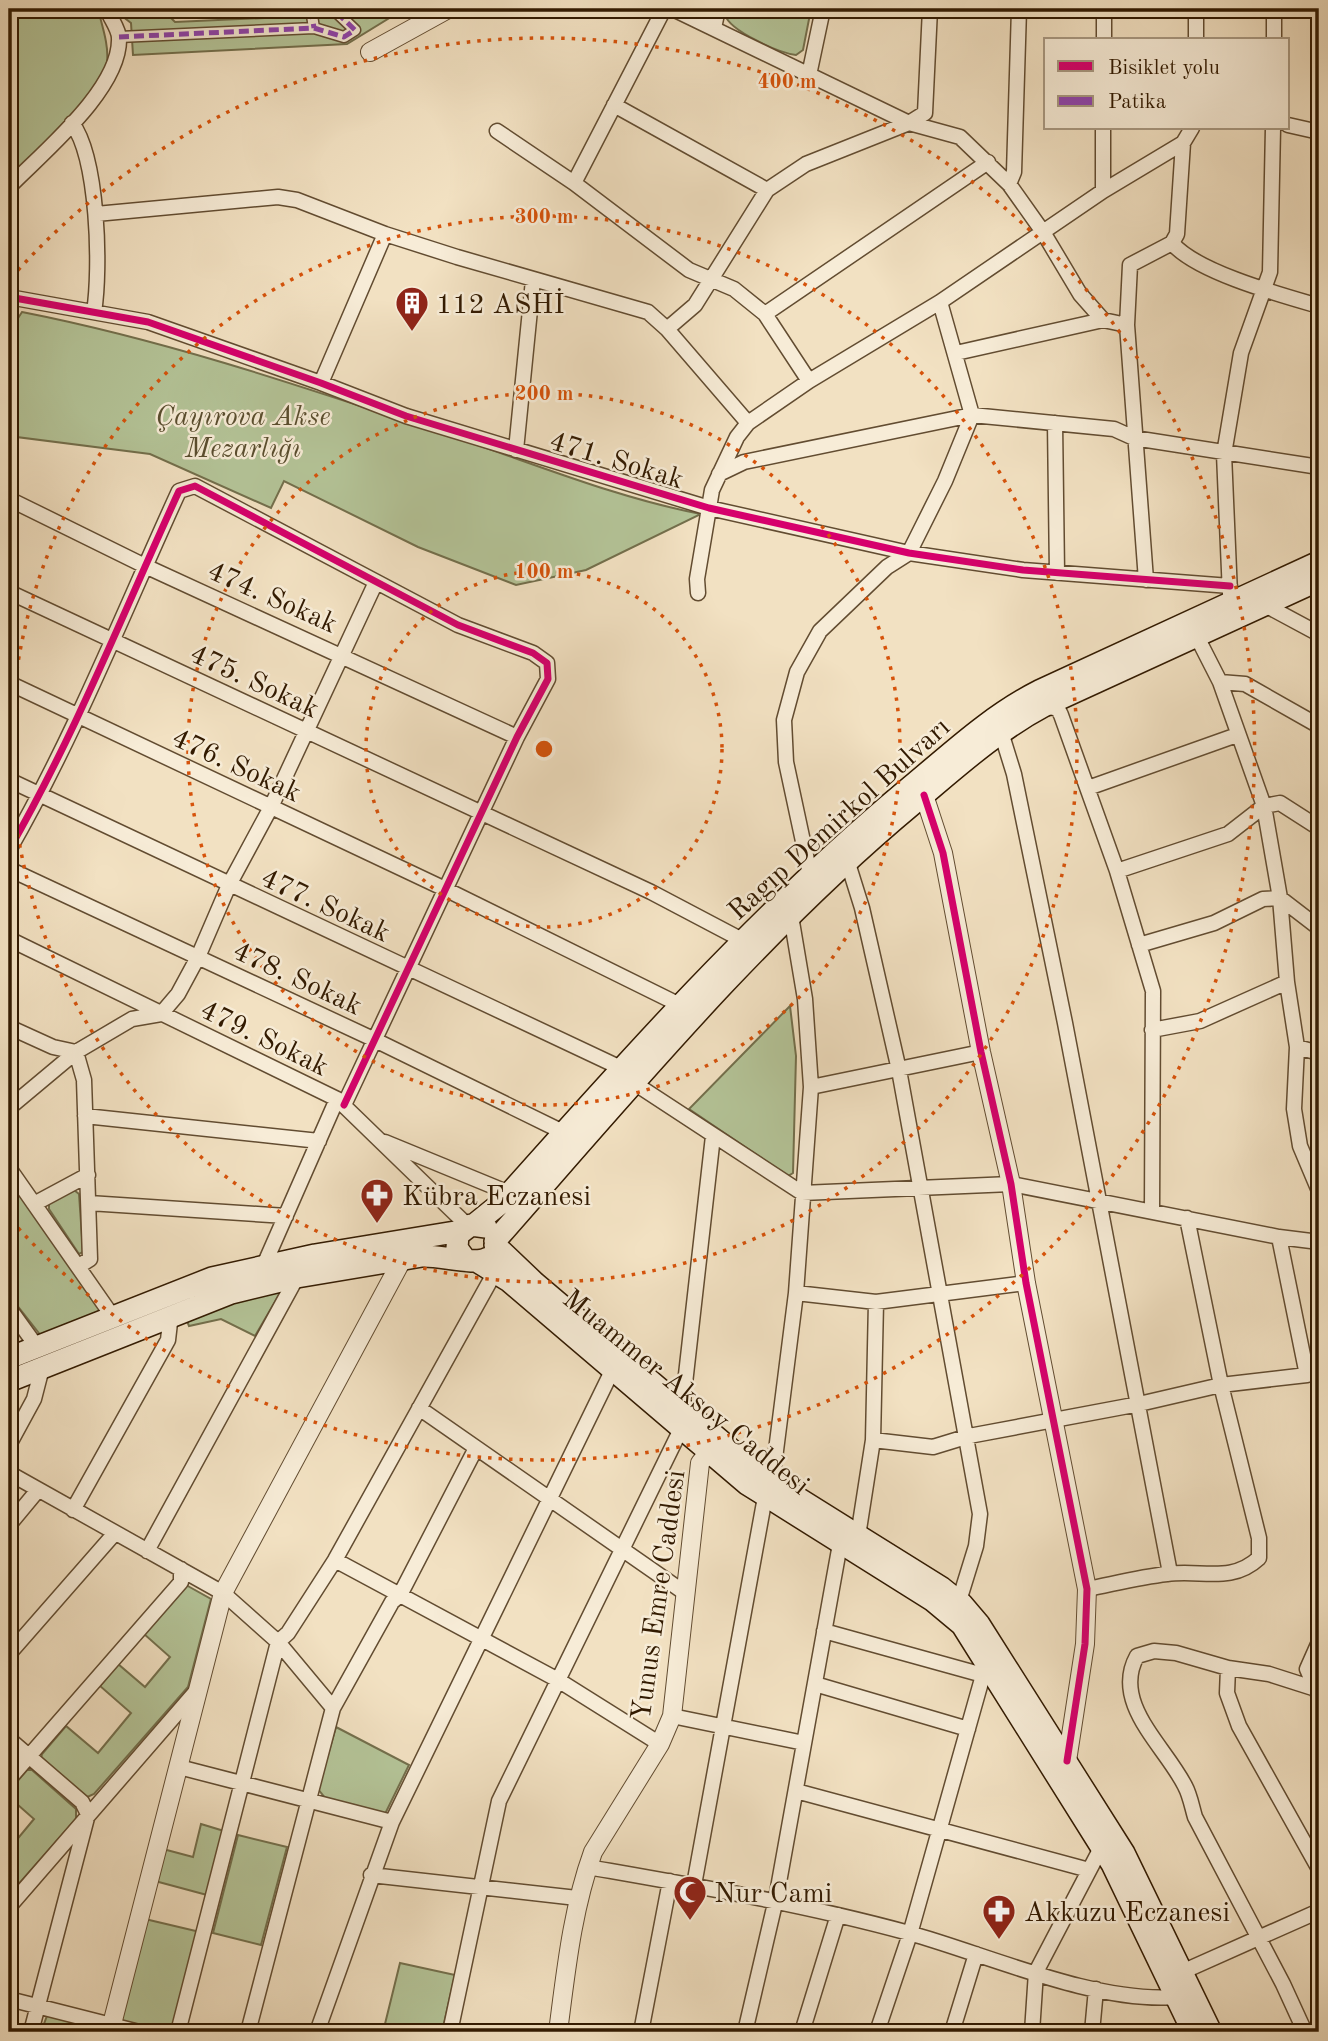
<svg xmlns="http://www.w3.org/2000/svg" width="1328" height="2041" font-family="'Old Standard TT',serif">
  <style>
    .green { fill: #b4c498; stroke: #736f4c; stroke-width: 2 }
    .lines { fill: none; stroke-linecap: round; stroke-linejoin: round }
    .pedestrian-casing { stroke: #624c31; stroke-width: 13 }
    .minor-casing { stroke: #624c31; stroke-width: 17 }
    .tertiary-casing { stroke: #624c31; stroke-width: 20 }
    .secondary-casing { stroke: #321a01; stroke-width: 24 }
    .pedestrian { stroke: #f7ecd7; stroke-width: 10 }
    .minor { stroke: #f7ecd7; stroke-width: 14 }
    .tertiary { stroke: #f7ecd7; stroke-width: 18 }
    .secondary { stroke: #f7ecd7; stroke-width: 21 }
    .quiet { stroke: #8e44ad; stroke-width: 5; stroke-dasharray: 10 5; stroke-linecap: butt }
    .cycleway-casing { stroke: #f7ecd7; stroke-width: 11 }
    .cycleway { stroke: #d6006c; stroke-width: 7 }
    .ring { fill: none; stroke: #d6530b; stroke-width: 3.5; stroke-dasharray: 3.5 7 }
    .labels { text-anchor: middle; stroke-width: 5; stroke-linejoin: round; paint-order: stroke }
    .poi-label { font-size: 28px; fill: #321a01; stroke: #f7ecd7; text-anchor: start }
    .park-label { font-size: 28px; font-style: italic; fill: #594d2e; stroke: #f7ecd7 }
    .street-label { font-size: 28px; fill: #321a01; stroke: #f7ecd7 }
    .centre { fill: #d6530b; stroke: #f7ecd7; stroke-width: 3.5 }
    .ring-label { font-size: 21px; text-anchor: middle; font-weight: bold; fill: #d6530b; stroke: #f7ecd7; stroke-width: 5; stroke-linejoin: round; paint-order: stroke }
  </style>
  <rect width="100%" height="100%" fill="#f2e1c2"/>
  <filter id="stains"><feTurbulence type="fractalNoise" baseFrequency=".00286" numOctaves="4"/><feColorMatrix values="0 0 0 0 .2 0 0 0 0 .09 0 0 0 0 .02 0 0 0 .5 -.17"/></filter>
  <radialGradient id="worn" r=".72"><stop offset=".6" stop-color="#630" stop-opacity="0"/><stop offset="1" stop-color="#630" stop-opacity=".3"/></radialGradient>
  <path class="green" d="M9 9H98C102 26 109 45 107 62 105 87 31 161 9 176Z
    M113 9H162L175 22 307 16 308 9H404L347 44 133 55 131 23Z
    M727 9H811L803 50 796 55C779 53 730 31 725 15Z
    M22 312C175 342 321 393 469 442 545 468 622 499 701 514L586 570 516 585 418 547 284 481 271 508 150 454 9 436V332Z
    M790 1006 796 1056 793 1173 788 1176 689 1109Z
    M9 1176 100 1304V1312L42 1337 9 1295Z
    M74 1190 79 1194 83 1252 79 1254 49 1209V1203Z
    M278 1288 279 1295 255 1336 221 1319 189 1326 185 1316Z
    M186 1585 211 1599 188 1687 94 1794 85 1798 41 1758 42 1754 66 1726 98 1753 131 1713 100 1686 118 1664 145 1687 170 1657 144 1634Z
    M336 1727 409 1765 385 1814 326 1799 318 1789Z
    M27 1770H32L76 1809V1819L9 1895V1849L34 1819 9 1797V1791Z
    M201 1824 224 1831 207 1895 155 1881 163 1849 193 1857Z
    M238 1835 287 1847 261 1945 213 1933Z
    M145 1919 200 1932 172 2029 169 2032 119 2020Z
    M400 1963 455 1975 442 2032H383Z
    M48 2013 95 2028 93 2032H41Z"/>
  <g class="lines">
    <defs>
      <path id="pedestrian" d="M311 9 314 28
        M119 37 314 28 344 37 355 30 333 9"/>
      <path id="minor" d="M673 9 909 123 960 137 1009 184 1043 232 1080 294 1103 320
        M714 28 718 9
        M1104 40V9
        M1196 40V9
        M1274 40V9
        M809 75 823 9
        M614 105 767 190
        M72 123C98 158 101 268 94 312
        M1288 125 1319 132
        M497 131 574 183 689 270 734 289 765 314 809 381
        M574 183 664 9
        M1009 184 1014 172 1019 9
        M9 187C42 153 121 89 119 38 119 29 110 18 107 9
        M1103 191V128
        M96 214 278 197 297 200 385 234 457 257 648 312 667 329 748 423
        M1172 243C1196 272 1281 295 1319 306
        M9 297 148 322 321 383 406 416 709 508 909 553 1023 570 1230 586
        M765 314 988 162
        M667 329 695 305 767 190 806 164 909 123 925 113 930 9
        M956 353 1103 320 1127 325
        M321 383 385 234
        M1055 423 1057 573
        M516 450 533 280
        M719 474 744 462 972 415 1114 429 1134 438 1319 467
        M9 499 145 566 517 737
        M1146 580 1127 325 1130 265 1172 243 1177 234 1183 143 1192 128
        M9 592 651 892 744 941
        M698 593 697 579 712 490 737 437 748 423 809 381 940 302 1103 191 1183 143
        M1230 594 1224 454 1241 353 1270 272 1273 128
        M1265 605 1319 634
        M1193 629 1220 682 1264 806 1280 898 1287 982 1297 1047 1294 1109 1300 1146 1319 1191
        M1220 682 1245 684 1319 726
        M9 683 445 889 682 1006
        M1044 706 1058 709 1061 715 1117 871 1153 991 1152 1210
        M1001 732 1014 774 1065 1023 1170 1573
        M9 780 623 1069
        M1088 788 1237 735
        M9 850C75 735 124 611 179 491L195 486 458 625 533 653 547 663 548 679 517 737 344 1105
        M847 860 862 908 899 1070 980 1514 976 1546 959 1601
        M9 869 373 1039 565 1133
        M1117 871 1228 834 1264 806 1280 803 1319 828
        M810 874 786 762 784 720 797 672 820 631 887 567 909 553 945 481 972 415 940 302
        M9 939 337 1099 468 1226
        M1139 945 1214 923 1263 899 1280 898 1319 928
        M161 1014 178 994 198 957 229 885 271 807 376 582
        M9 1027 53 1047 76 1052 132 1019 161 1014
        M1152 1030 1200 1021 1287 982
        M1297 1047 1319 1053
        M634 1083 802 1193 1011 1184 1279 1237 1319 1242
        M811 1087 981 1052
        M9 1108 76 1052 84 1080 90 1259 79 1266
        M85 1116 319 1141
        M385 1142 509 1193
        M9 1168 113 1317
        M89 1203 286 1216
        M34 1204 88 1175
        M1279 1237 1307 1375
        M264 1265 337 1099
        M796 1293 876 1302 1026 1283
        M9 1308 37 1347
        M419 1408 685 1593
        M682 1410 713 1136
        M873 1440 933 1447 969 1436 1139 1404 1221 1385 1307 1375 1319 1370
        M9 1445 34 1399 42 1368
        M9 1473 223 1593 278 1642 333 1708
        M772 1482 796 1293 811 1087 805 999 791 916
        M73 1510 168 1340 171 1314
        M9 1525 38 1490
        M858 1536 873 1440 876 1302
        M147 1551 297 1277
        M335 1560 558 1680 660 1744
        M1087 1589C1113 1584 1140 1577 1167 1574 1201 1569 1231 1584 1259 1558V1538L1221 1385 1187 1218
        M824 1631 983 1675
        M9 1654 115 1533
        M1228 1668 1227 1693 1239 1726 1319 1869
        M815 1684 968 1729
        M1317 1692 1307 1669 1319 1642
        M672 1716 804 1743
        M9 1739 82 1802 88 1814 31 2032
        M179 1767 392 1822
        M9 1779 181 1582V1569
        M796 1791 1089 1870
        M588 1867C696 1886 803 1904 909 1933 988 1955 1094 2003 1175 1997
        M371 1875 577 1898
        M694 1885 765 1497
        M9 1907 198 1689
        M1182 1972 1319 1911
        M9 1999 139 2032
        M178 2032 278 1642 288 1633 335 1560 495 1272
        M248 2032 333 1708 392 1602 400 1595 476 1448
        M317 2032 392 1822 612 1371
        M450 2032 499 1801 681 1429
        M641 2032 670 1881
        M745 2032 776 1899 840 1544
        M802 2032 838 1915
        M877 2032 910 1934 987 1661
        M952 2032 976 1954
        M1032 2032 1036 1972 1102 1846
        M1092 2032 1096 1989
        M1305 2032 1283 1984 1195 1817C1192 1807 1190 1795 1185 1786 1165 1746 1111 1703 1137 1656L1154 1651 1176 1653 1228 1668 1269 1674 1319 1690"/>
      <path id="tertiary" d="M370 52 448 9
        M924 795 943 853 981 1052 1011 1184 1026 1283 1087 1589 1085 1644 1067 1761
        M110 2032 223 1593 402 1260
        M558 2032C566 1971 572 1910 593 1852L660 1744 672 1716 700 1463 716 1443"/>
      <path id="secondary" d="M475 1224 501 1203C628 1060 757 915 904 792 948 756 988 717 1039 691L1319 562
        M495 1241C628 1090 758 933 913 804 955 769 995 732 1044 706L1319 580
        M495 1245 535 1283 761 1475 942 1588 962 1604 979 1624 1124 1853 1211 2032
        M465 1259 457 1248 458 1235 471 1225 486 1227
        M478 1262 509 1281 747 1484 932 1600 962 1625 1112 1864 1193 2032
        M9 1358 212 1278 315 1255 461 1231
        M9 1381 231 1293 297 1277 422 1256C441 1255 475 1266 488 1258"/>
    </defs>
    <use href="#pedestrian" class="pedestrian-casing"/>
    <use href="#minor" class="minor-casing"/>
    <use href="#tertiary" class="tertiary-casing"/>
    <use href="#secondary" class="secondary-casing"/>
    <use href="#pedestrian" class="pedestrian"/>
    <use href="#minor" class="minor"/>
    <use href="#tertiary" class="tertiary"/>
    <use href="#secondary" class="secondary"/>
    <path class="quiet" d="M311 9 314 28
      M119 37 314 28 344 37 355 30 333 9"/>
    <defs>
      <path id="cycleway" d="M9 297 148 322 321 383 406 416 709 508 909 553 1023 570 1230 586
        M924 795 943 853 981 1052 1011 1184 1026 1283 1087 1589 1085 1644 1067 1761
        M9 850C75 735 124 611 179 491L195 486 458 625 533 653 547 663 548 679 517 737 344 1105"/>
    </defs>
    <use href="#cycleway" class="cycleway-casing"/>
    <use href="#cycleway" class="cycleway"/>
  </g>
  <g class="ring">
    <circle cx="544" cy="749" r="178"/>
    <circle cx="544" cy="749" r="356"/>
    <circle cx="544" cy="749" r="533"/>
    <path d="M11 278A711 711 0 1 1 11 1220"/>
  </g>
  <defs>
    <symbol id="building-pin" viewBox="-11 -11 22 30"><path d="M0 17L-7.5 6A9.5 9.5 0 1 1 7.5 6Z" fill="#8f2418" stroke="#f7ecd7"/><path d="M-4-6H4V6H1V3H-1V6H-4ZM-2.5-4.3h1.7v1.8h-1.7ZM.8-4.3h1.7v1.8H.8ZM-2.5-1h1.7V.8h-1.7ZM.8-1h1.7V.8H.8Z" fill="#fff"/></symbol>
    <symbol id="pharmacy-pin" viewBox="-11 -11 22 30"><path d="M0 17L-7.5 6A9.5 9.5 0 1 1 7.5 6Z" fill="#8f2418" stroke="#f7ecd7"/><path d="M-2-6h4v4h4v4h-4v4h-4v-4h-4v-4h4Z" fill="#fff"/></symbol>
    <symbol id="mosque-pin" viewBox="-11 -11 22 30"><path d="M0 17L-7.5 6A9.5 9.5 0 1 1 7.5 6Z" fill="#8f2418" stroke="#f7ecd7"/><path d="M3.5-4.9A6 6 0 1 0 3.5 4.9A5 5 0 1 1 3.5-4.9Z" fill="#fff"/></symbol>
  </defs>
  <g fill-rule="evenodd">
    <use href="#building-pin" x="393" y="284" width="38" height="52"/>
    <use href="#pharmacy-pin" x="358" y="1176" width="38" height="52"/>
    <use href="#mosque-pin" x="671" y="1873" width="38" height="52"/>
    <use href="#pharmacy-pin" x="980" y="1892" width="38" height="52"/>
  </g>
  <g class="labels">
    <g class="poi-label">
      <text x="436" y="313">112 ASHİ</text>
      <text x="402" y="1205">Kübra Eczanesi</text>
      <text x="714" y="1902">Nur Cami</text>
      <text x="1024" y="1921">Akkuzu Eczanesi</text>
    </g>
    <g class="park-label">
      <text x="243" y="425">Çayırova Akse<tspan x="243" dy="32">Mezarlığı</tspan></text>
    </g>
    <g class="street-label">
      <text transform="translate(617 459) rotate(17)" y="10">471. Sokak</text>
      <text transform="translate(273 596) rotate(24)" y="10">474. Sokak</text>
      <text transform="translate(255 680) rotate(25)" y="10">475. Sokak</text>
      <text transform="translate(237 764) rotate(25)" y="10">476. Sokak</text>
      <text transform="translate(838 818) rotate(-42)" y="10">Ragıp Demirkol Bulvarı</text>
      <text transform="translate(326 904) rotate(25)" y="10">477. Sokak</text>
      <text transform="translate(298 977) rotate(25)" y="10">478. Sokak</text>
      <text transform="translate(265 1037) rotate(26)" y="10">479. Sokak</text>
      <text transform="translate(687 1391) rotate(39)" y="10">Muammer Aksoy Caddesi</text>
      <text transform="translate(657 1595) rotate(-82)" y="10">Yunus Emre Caddesi</text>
    </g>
  </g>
  <circle cx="544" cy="749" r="10" class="centre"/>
  <g class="ring-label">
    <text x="787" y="88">400 m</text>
    <text x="544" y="223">300 m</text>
    <text x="544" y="400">200 m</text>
    <text x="544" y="578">100 m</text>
  </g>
  <rect width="1328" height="2041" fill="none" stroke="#f2e1c2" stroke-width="35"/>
  <rect x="10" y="10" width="1307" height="2020" fill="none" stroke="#321a01" stroke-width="3.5"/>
  <rect x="18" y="18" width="1293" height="2006" fill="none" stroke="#321a01" stroke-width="2"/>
  <rect x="1044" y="38" width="245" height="91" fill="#f7ecd7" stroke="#a89881" stroke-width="2"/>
  <rect x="1058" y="61" width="35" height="10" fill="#d6006c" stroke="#a89881" stroke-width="2"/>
  <text x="1108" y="74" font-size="21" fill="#321a01">Bisiklet yolu</text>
  <rect x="1058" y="96" width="35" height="10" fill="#8e44ad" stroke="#a89881" stroke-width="2"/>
  <text x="1108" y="108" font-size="21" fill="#321a01">Patika</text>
  <rect width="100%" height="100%" filter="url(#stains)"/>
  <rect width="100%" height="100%" fill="url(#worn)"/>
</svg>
